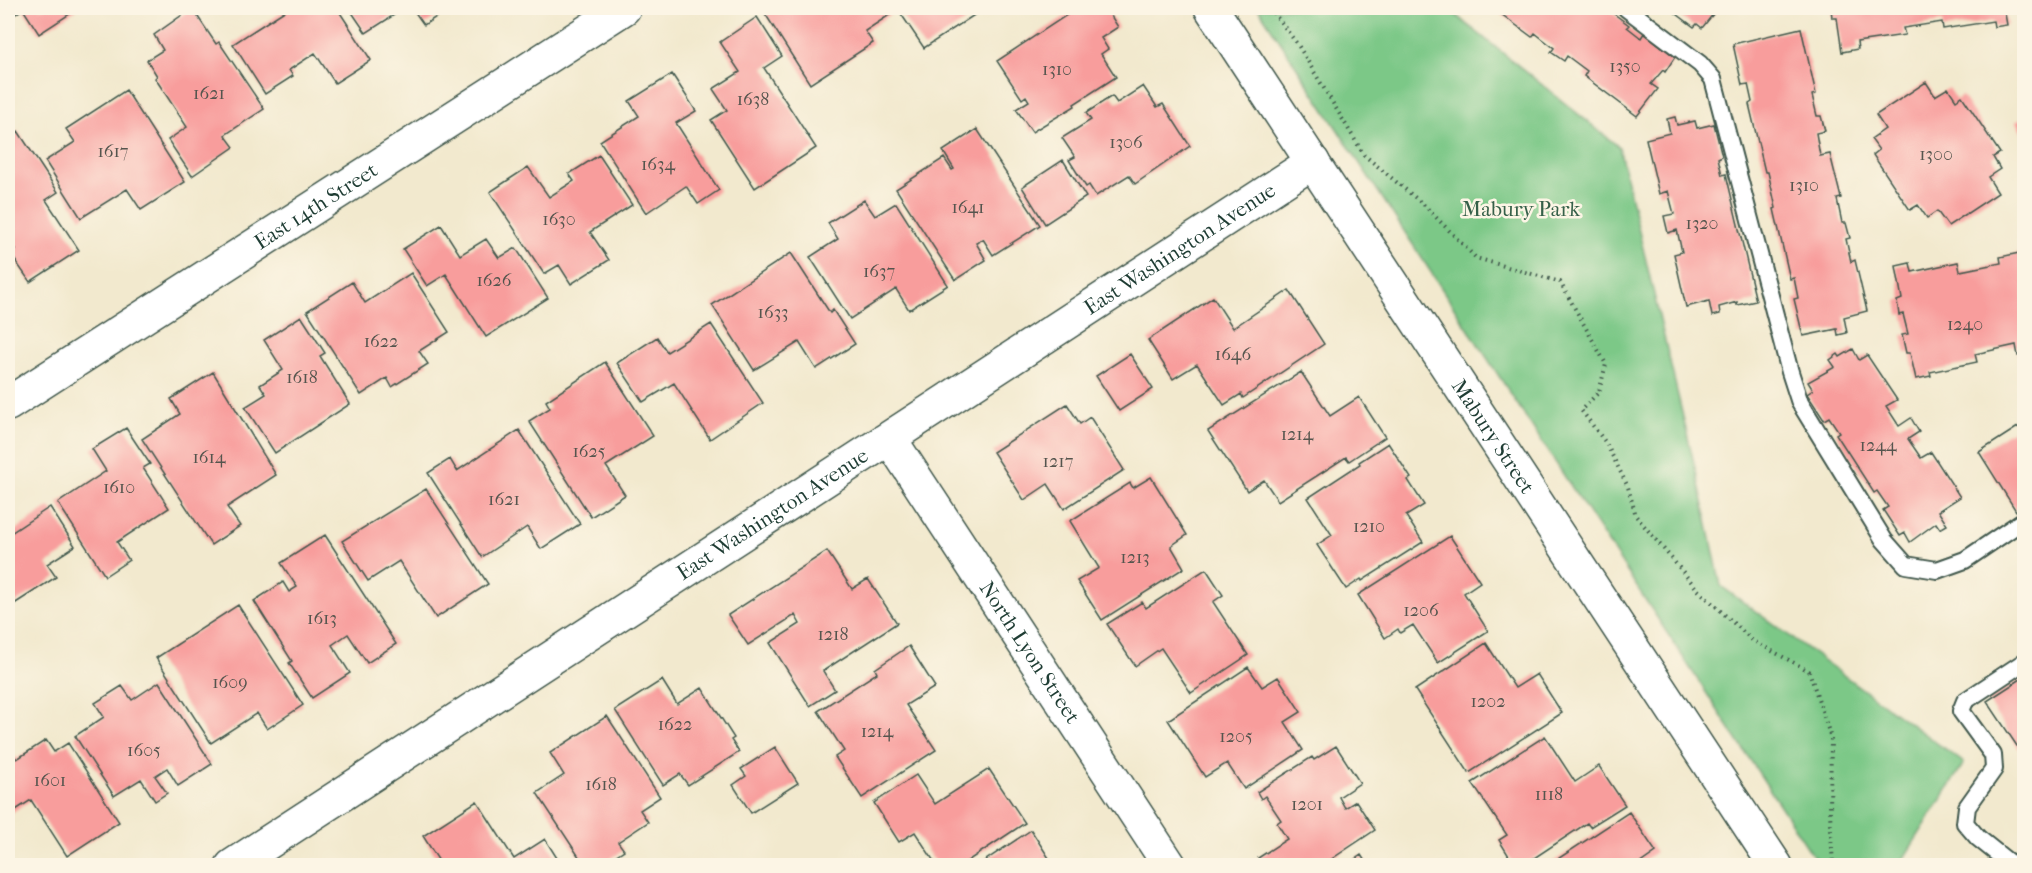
<svg xmlns="http://www.w3.org/2000/svg" width="2032" height="873" font-family="'IM FELL French Canon',serif">
  <style>
    .green { fill: #7bc887; stroke: #4d825e; stroke-width: 1.5 }
    .building { fill: #f89d9c }
    .lines { fill: none; stroke-linecap: round; stroke-linejoin: round }
    .lane-casing { stroke: #3f574b; stroke-width: 20 }
    .street-casing { stroke: #3f574b; stroke-width: 36 }
    .secondary-casing { stroke: #3f574b; stroke-width: 36 }
    .path { stroke: #3f574b; stroke-width: 4; stroke-dasharray: 1.5 4.5; stroke-linecap: butt }
    .lane { stroke: #fff; stroke-width: 16 }
    .street { stroke: #fff; stroke-width: 33 }
    .secondary { stroke: #fff; stroke-width: 33 }
    .labels { text-anchor: middle; stroke-width: 5; stroke-linejoin: round; paint-order: stroke }
    .number-label { font-size: 18px; fill: #55554e }
    .street-label { font-size: 21px; fill: #1f3d34; stroke: #fcf5e5 }
    .park-label { font-size: 21px; fill: #366049; stroke: #fcf5e5 }
  </style>
  <rect width="100%" height="100%" fill="#fcf5e5"/>
  <filter id="ink" filterUnits="userSpaceOnUse"><feTurbulence type="fractalNoise" baseFrequency=".0167" numOctaves="2"/><feDisplacementMap in="SourceGraphic" scale="12" xChannelSelector="R" yChannelSelector="G"/><feConvolveMatrix kernelMatrix="1 2 1 2 8 2 1 2 1" color-interpolation-filters="sRGB"/></filter>
  <filter id="wash" filterUnits="userSpaceOnUse"><feTurbulence type="fractalNoise" baseFrequency=".008" numOctaves="4" result="noise"/><feDisplacementMap in="SourceGraphic" scale="24" xChannelSelector="R" yChannelSelector="G"/><feGaussianBlur stdDeviation="1.35" result="paint"/><feColorMatrix in="noise" values="0 0 0 0 0 0 0 0 0 0 0 0 0 0 0 0 0 1.4 0 .05"/><feComposite in="paint" operator="in"/></filter>
  <g filter="url(#wash)">
    <rect width="100%" height="100%" fill="#f2e9ce"/>
    <path class="green" d="M1258 8H1447L1619 147 1702 497 1721 586 1964 763 1902 861 1907 865H1819Z"/>
    <g id="blocks">
      <path class="building" d="M8 8H74L76 10 39 34 23 9 8 19Z
        M192 8 216 44 219 42 264 109 225 135 234 147 192 176 168 140 187 127 155 78 157 76 147 60 163 50 154 35Z
        M289 8H337L371 60 335 83 315 53 289 70 293 76 265 94 233 44Z
        M349 8H405L366 33Z
        M412 8H450L424 25Z
        M771 8H891L894 12 865 31 873 43 810 84 764 12Z
        M897 8H985L924 48Z
        M1071 8H1106L1118 27 1101 38 1108 49 1101 54 1116 77 1074 104 1075 106 1032 132 1016 109 1029 101 1026 96 1022 99 997 61 1067 15 1064 12Z
        M1493 8H1606L1629 25 1627 27 1641 38 1644 33 1675 57 1665 72 1663 70 1651 84 1658 89 1637 116 1584 76 1587 71 1567 56 1564 61 1551 52 1554 48 1535 33 1532 37Z
        M1669 8H1718L1702 28 1697 24 1694 27Z
        M1831 8H2004L2007 25 1994 27 1993 21 1943 29 1942 22 1903 28 1905 35 1857 42 1858 49 1842 52 1837 18H1832Z
        M757 17 782 56 764 68 816 148 755 188 711 120 727 110 713 89 740 72 720 42Z
        M1801 28 1816 94 1812 95 1817 116H1821L1825 131 1816 133 1820 156 1830 154 1841 198 1837 199 1842 223H1846L1850 238 1846 239 1851 262 1855 260 1867 311 1844 317 1847 333 1838 335 1837 329 1803 336 1794 299 1798 298 1794 278 1790 279 1774 209 1776 208 1768 172H1765L1749 104 1752 102 1748 84 1742 85 1733 44Z
        M672 74 696 111 676 123 719 190 698 204 686 186 646 213 600 141 639 116 629 101Z
        M1926 82 1935 96 1948 88 1956 100 1962 96 2000 153 1993 157 2000 169 1988 177 1998 193 1948 226 1937 211 1927 218 1918 205 1910 210 1873 155 1879 150 1871 139 1885 129 1876 115Z
        M1143 86 1157 107 1163 104 1190 146 1135 184 1129 175 1096 196 1089 185 1086 187 1069 160 1075 157 1062 138 1091 120 1086 113 1112 96 1117 103Z
        M126 90 185 182 141 210 127 189 81 218 45 161 75 142 66 129Z
        M2024 116V135L2016 122Z
        M1675 117 1677 125 1695 121 1697 128 1714 124 1722 156 1718 158 1722 175 1726 174 1756 301 1737 305V302L1719 307 1720 314 1712 316 1709 301 1686 307 1674 254 1682 252 1677 230 1668 233 1664 216 1674 214 1668 191 1659 194 1646 139 1670 133 1667 119Z
        M977 129 1040 225 993 255 983 239 976 243 986 260 955 280 896 189 944 158 952 170 954 169 943 151Z
        M18 131 58 192 46 200 79 250 30 282 10 253 16 249 8 236V138Z
        M599 155 632 205 590 232 609 260 571 284 559 265 544 274 490 192 528 167 549 197 574 181 569 174Z
        M1063 160 1086 197 1045 224 1022 187Z
        M864 200 875 216 896 203 948 285 909 310 896 289 850 319 810 257 838 239 828 223Z
        M441 225 460 255 486 239 499 258 516 248 548 298 486 337 446 274 427 286 403 249Z
        M2024 252V354L2018 356 2016 345 1975 354 1977 362 1930 372 1931 376 1916 379 1910 353H1906L1902 335 1908 334 1903 314 1899 315 1897 301 1902 299 1896 266 1910 263 1912 272 1958 262 1960 271 2001 263 2000 257Z
        M791 253 830 313 833 310 855 344 816 369 799 342 754 370 712 305Z
        M411 273 449 332 419 351 428 364 392 387 387 378 361 395 307 311 352 282 365 303Z
        M1289 290 1324 344 1243 398 1241 394 1224 405 1197 364 1173 379 1148 340 1213 297 1233 328Z
        M301 316 325 353 320 356 350 404 275 453 245 407 266 394 260 385 283 370 264 340Z
        M711 324 763 403 710 439 674 383 643 402 617 363 657 337 667 352Z
        M1853 349 1859 360 1867 355 1897 400 1886 406 1899 426 1911 418 1919 432 1908 439 1921 458 1931 452 1960 497 1938 511 1947 525 1940 529 1936 523 1910 542 1905 533 1900 536 1883 510 1888 507 1877 491 1874 493 1836 434 1839 432 1829 417 1824 420 1807 394 1813 390 1808 382 1835 367 1830 360 1838 354 1840 357Z
        M1130 354 1153 389 1119 411 1096 376Z
        M605 362 653 436 606 466 625 495 591 517 529 421 550 408 546 401Z
        M213 372 276 475 227 507 240 526 211 545 142 439 180 414 171 399Z
        M1301 372 1330 416 1359 397 1385 437 1349 461 1346 457 1278 501 1264 480 1247 491 1208 431Z
        M1067 404 1080 424 1090 417 1124 470 1064 509 1048 484 1024 500 993 452Z
        M2024 423V505L2016 511 1979 452Z
        M126 428 150 464 143 468 169 508 117 542 129 560 105 576 58 503 106 471 92 449Z
        M519 430 580 524 541 549 527 527 482 557 428 473 450 459 457 471Z
        M1388 443 1411 478 1408 480 1424 505 1406 516 1423 542 1362 581 1361 579 1346 589 1317 545 1332 535 1308 498 1360 464 1359 462Z
        M1151 477 1187 535 1171 546 1184 568 1102 620 1077 581 1099 568 1070 521 1130 483 1133 488Z
        M426 489 488 584 436 618 399 561 368 581 342 541Z
        M50 507 75 546 47 564 56 577 8 608V535Z
        M325 535 396 644 367 663 348 634 332 645 350 673 312 698 289 663 292 661 254 601 283 582 289 592 297 587 281 563Z
        M1450 536 1480 582 1464 593 1488 631 1438 663 1413 625 1400 633 1398 629 1385 638 1358 595Z
        M827 551 852 589 868 579 897 623 823 671 835 690 810 706 770 643 800 624 795 615 748 645 728 615Z
        M1206 569 1223 595 1213 602 1248 655 1191 693 1161 648 1135 666 1107 624 1142 602 1146 608Z
        M238 605 303 705 267 729 257 713 211 743 156 658Z
        M1486 643 1515 688 1537 674 1562 713 1469 773 1415 690Z
        M909 646 935 687 906 705 936 750 862 798 835 757 844 751 818 711 877 673 875 669Z
        M1248 667 1262 687 1278 677 1301 712 1285 722 1303 750 1244 789 1227 763 1205 777 1168 720Z
        M2024 677V749L2021 752 1987 701Z
        M662 680 677 704 702 688 734 738 731 740 739 752 688 785 680 774 663 785 615 710Z
        M159 682 212 764 178 786 167 768 155 776 167 793 155 801 141 779 114 796 75 736 104 717 95 703 122 686 132 700Z
        M607 716 660 797 640 810 648 822 618 842 624 850 600 866H585L537 793 564 775 550 753Z
        M1545 736 1575 782 1599 766 1625 805 1590 827 1587 823 1522 866H1515L1499 840 1507 835 1472 783Z
        M46 740 54 752 68 743 119 822 67 856 31 800 8 815V760L14 756 17 759Z
        M1336 746 1360 783 1339 797 1345 808 1356 801 1375 830 1321 866H1263L1258 858 1287 839 1277 823 1281 820 1265 796 1261 799 1257 792 1312 757 1314 760Z
        M775 747 798 783 751 813 733 785 746 776 741 769Z
        M989 769 1025 823 960 866H937L915 832 899 842 874 803 916 775 935 804Z
        M477 801 514 859 545 839 562 866H442L423 836Z
        M1629 812 1656 852 1636 866H1547Z
        M1031 830 1054 866H977Z
        M1361 855 1368 866H1345Z"/>
    </g>
  </g>
  <g filter="url(#ink)">
    <use href="#blocks" fill-opacity="0" stroke="#3f574b" stroke-width="1.5"/>
    <g class="lines">
      <defs>
        <path id="lane" d="M1626 8 1700 64 1713 79 1790 372 1800 403 1884 540 1906 565 1937 570 1965 560 2024 520
          M2013 866 1978 838 1965 823 1967 807 1994 769 1993 755 1961 711 1965 701 2024 662"/>
        <g id="street">
          <path id="s1" d="M8 404 624 8"/>
          <path id="s2" d="M890 439 1170 866"/>
          <path id="s3" d="M232 866 1313 162"/>
        </g>
        <g id="secondary">
          <path id="s4" d="M1211 8 1776 866"/>
        </g>
      </defs>
      <use href="#lane" class="lane-casing"/>
      <use href="#street" class="street-casing"/>
      <use href="#secondary" class="secondary-casing"/>
      <path class="path" d="M1270 8 1298 45 1364 155 1424 205 1476 258 1560 282 1606 364 1599 392 1581 410 1606 443 1628 487 1636 516 1698 590 1752 640 1809 671 1831 738 1830 812 1833 866"/>
      <use href="#lane" class="lane"/>
      <use href="#street" class="street"/>
      <use href="#secondary" class="secondary"/>
    </g>
  </g>
  <g class="labels">
    <g class="number-label">
      <text x="1625" y="72">1350</text>
      <text x="1057" y="75">1310</text>
      <text x="209" y="99">1621</text>
      <text x="753" y="105">1638</text>
      <text x="1126" y="148">1306</text>
      <text x="113" y="157">1617</text>
      <text x="1936" y="160">1300</text>
      <text x="658" y="170">1634</text>
      <text x="1804" y="191">1310</text>
      <text x="968" y="213">1641</text>
      <text x="559" y="225">1630</text>
      <text x="1702" y="229">1320</text>
      <text x="879" y="277">1637</text>
      <text x="494" y="286">1626</text>
      <text x="773" y="318">1633</text>
      <text x="1965" y="330">1240</text>
      <text x="381" y="347">1622</text>
      <text x="1233" y="360">1646</text>
      <text x="302" y="383">1618</text>
      <text x="1297" y="440">1214</text>
      <text x="1878" y="451">1244</text>
      <text x="589" y="457">1625</text>
      <text x="209" y="463">1614</text>
      <text x="1058" y="467">1217</text>
      <text x="119" y="493">1610</text>
      <text x="504" y="505">1621</text>
      <text x="1369" y="532">1210</text>
      <text x="1135" y="563">1213</text>
      <text x="1421" y="616">1206</text>
      <text x="322" y="624">1613</text>
      <text x="833" y="640">1218</text>
      <text x="230" y="688">1609</text>
      <text x="1488" y="707">1202</text>
      <text x="675" y="730">1622</text>
      <text x="877" y="737">1214</text>
      <text x="1236" y="742">1205</text>
      <text x="144" y="756">1605</text>
      <text x="50" y="786">1601</text>
      <text x="601" y="790">1618</text>
      <text x="1549" y="800">1118</text>
      <text x="1307" y="810">1201</text>
    </g>
    <g class="street-label">
      <text dy="7" stroke="none"><textPath href="#s1" startOffset="366">East 14th Street</textPath></text>
      <text dy="7" stroke="none"><textPath href="#s3" startOffset="1131">East Washington Avenue</textPath></text>
      <text dy="7" stroke="none"><textPath href="#s4" startOffset="513">Mabury Street</textPath></text>
      <text dy="7" stroke="none"><textPath href="#s3" startOffset="645">East Washington Avenue</textPath></text>
      <text dy="7" stroke="none"><textPath href="#s2" startOffset="255">North Lyon Street</textPath></text>
    </g>
    <g class="park-label">
      <text x="1521" y="216">Mabury Park</text>
    </g>
  </g>
  <rect width="2032" height="873" fill="none" stroke="#fcf5e5" stroke-width="30"/>
</svg>
